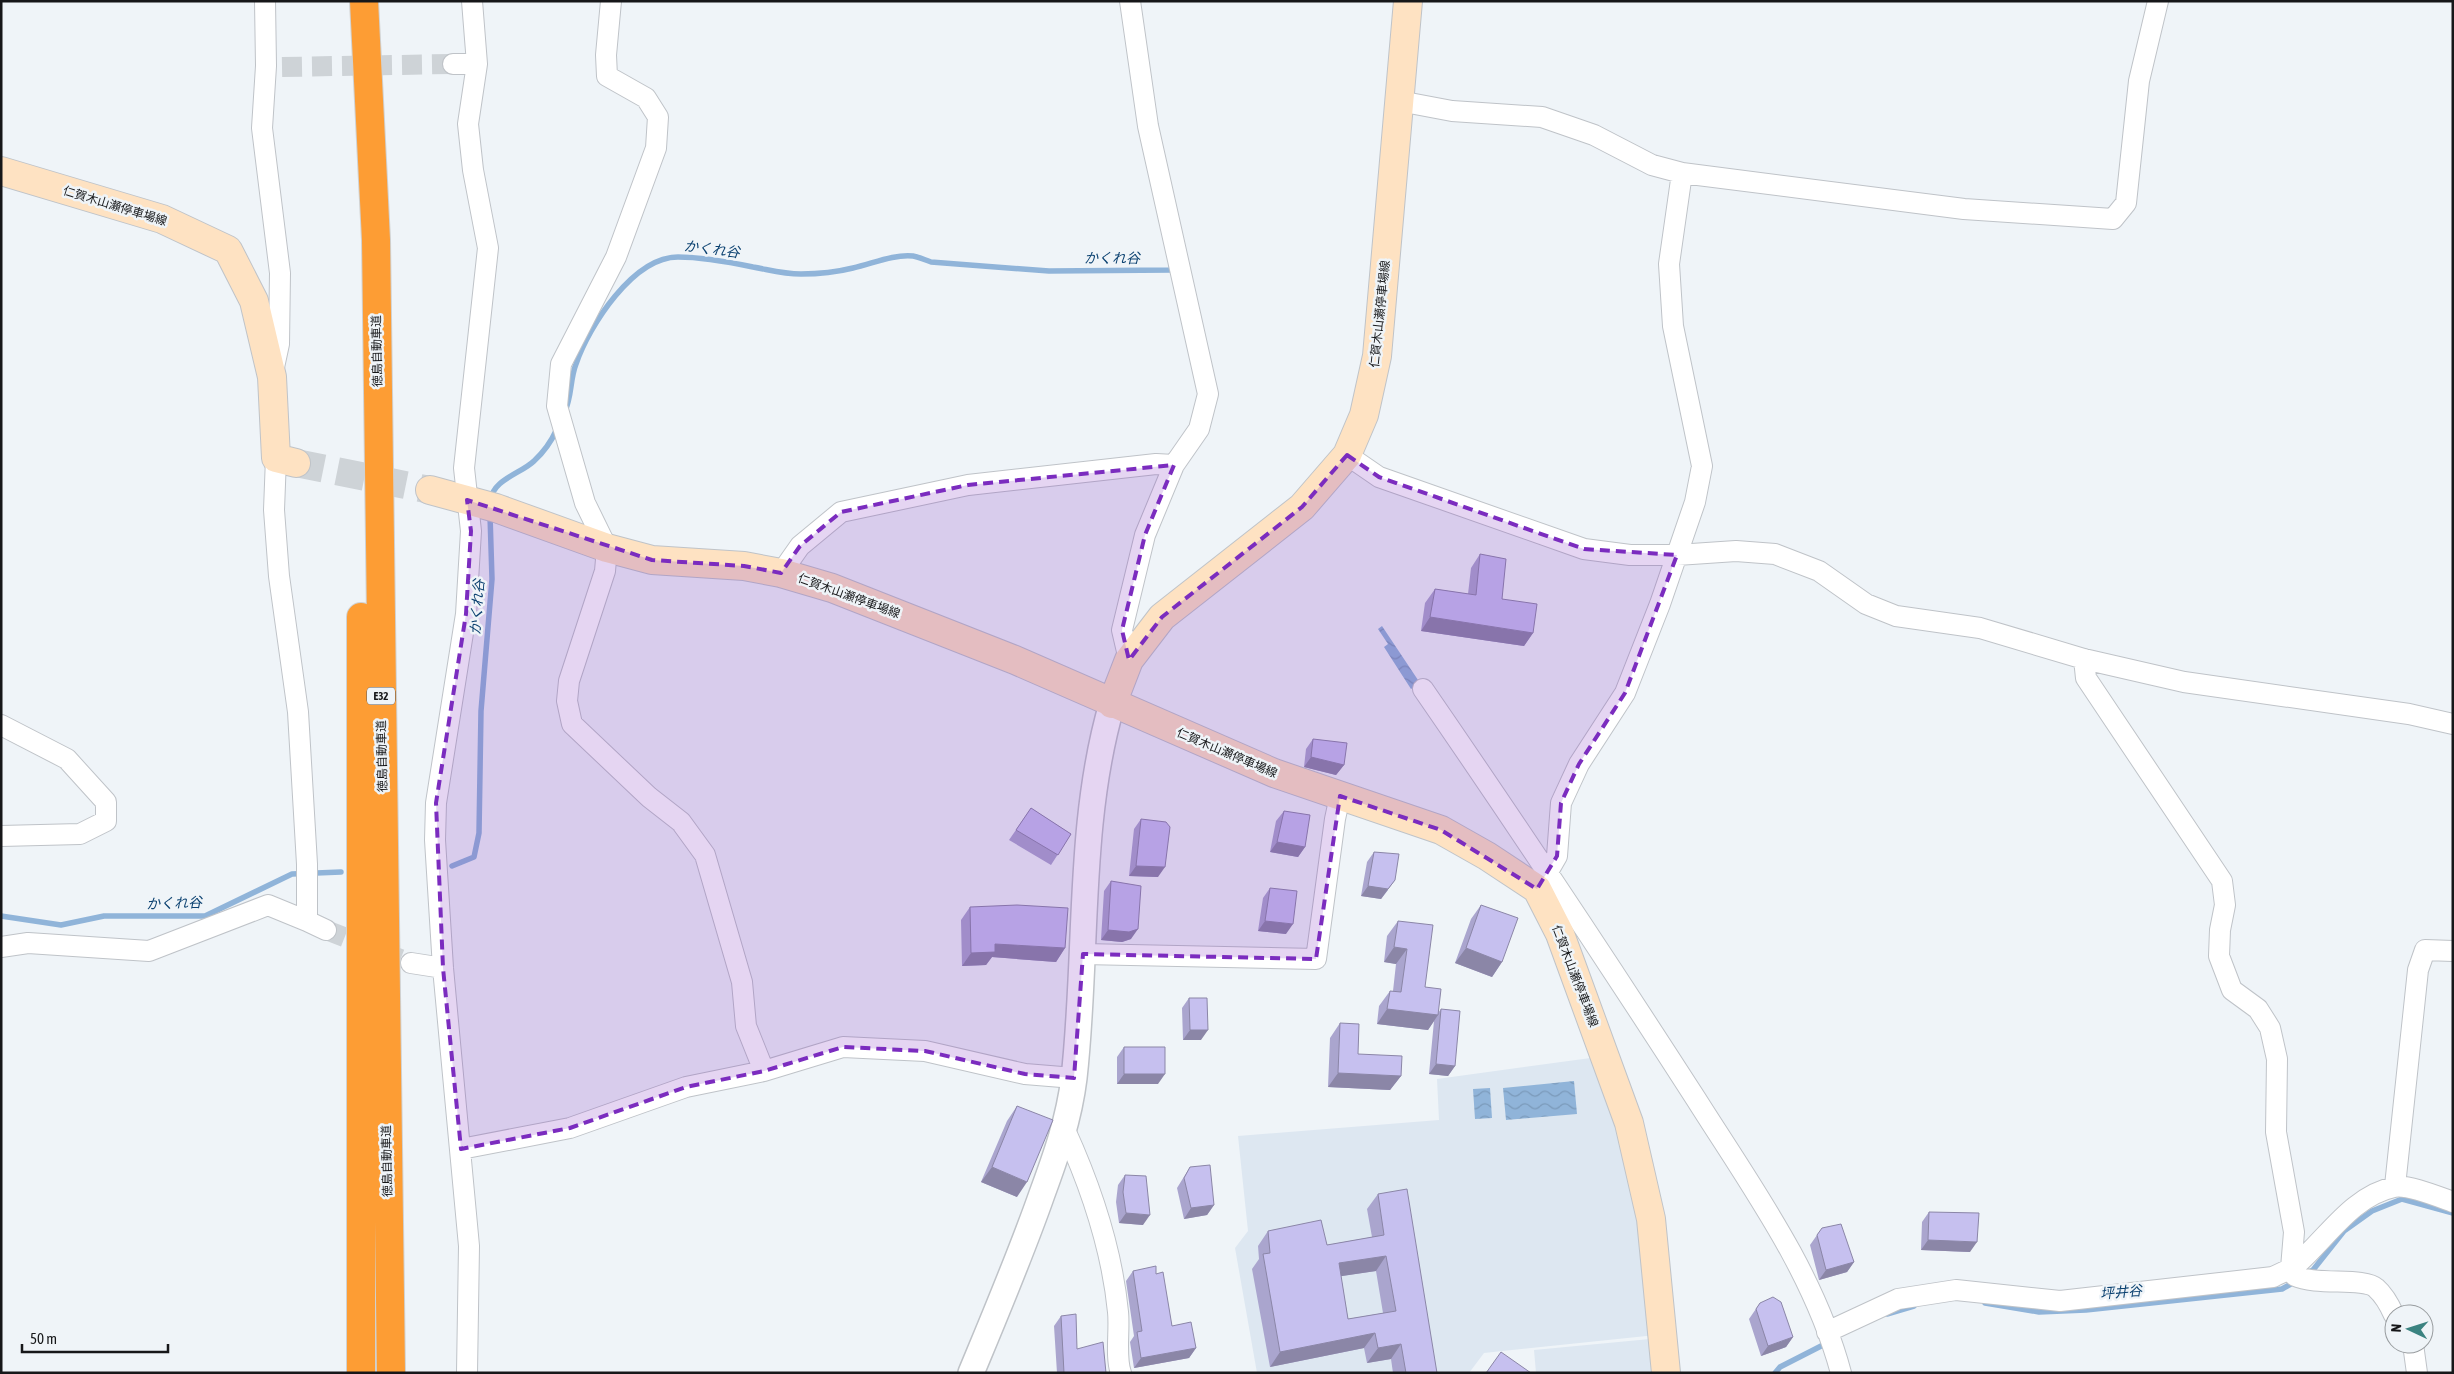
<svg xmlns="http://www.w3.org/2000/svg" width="2454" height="1374" font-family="'Asap Condensed','Noto Sans JP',sans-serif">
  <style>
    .built { fill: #dde7f1 }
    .water { fill: url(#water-waves) }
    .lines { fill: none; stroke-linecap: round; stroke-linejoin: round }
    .stream { stroke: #90b4d9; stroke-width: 5.5 }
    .minor-tunnel { stroke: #ced3d7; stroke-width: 20; stroke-dasharray: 20 10; stroke-linecap: butt }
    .secondary-tunnel { stroke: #ced3d7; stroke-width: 28; stroke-dasharray: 28 14; stroke-linecap: butt }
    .minor-casing { stroke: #bfc3c8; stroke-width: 22 }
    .tertiary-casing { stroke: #bfc3c8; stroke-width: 28 }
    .secondary-casing { stroke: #bfc3c8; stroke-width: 30 }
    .motorway-casing { stroke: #d0d1d1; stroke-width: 30 }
    .minor { stroke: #fff; stroke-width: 20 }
    .tertiary { stroke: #fff; stroke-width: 25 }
    .secondary { stroke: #fee2c2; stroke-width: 28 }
    .motorway { stroke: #fd9d34; stroke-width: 28 }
    .wall { fill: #aaa5ce; fill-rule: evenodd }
    .shaded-wall { fill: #8b86a7 }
    .building { fill: #c6c0ef; stroke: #8b86a7; fill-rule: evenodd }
    .marked { fill: #7b2cbf; fill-opacity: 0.2; stroke: #7b2cbf; stroke-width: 4; stroke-dasharray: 10 6; stroke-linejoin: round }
    .labels { text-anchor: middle; stroke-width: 5; stroke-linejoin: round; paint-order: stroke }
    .shield { fill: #eff4f8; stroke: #57595c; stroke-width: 1 }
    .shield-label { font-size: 11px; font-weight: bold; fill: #161719 }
    .street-label { font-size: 12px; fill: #161719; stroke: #eff4f8 }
    .water-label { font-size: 14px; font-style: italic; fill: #0c4271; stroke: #eff4f8 }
  </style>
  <defs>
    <pattern id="water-waves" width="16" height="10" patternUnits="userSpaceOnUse" patternTransform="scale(1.25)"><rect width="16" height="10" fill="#90b4d9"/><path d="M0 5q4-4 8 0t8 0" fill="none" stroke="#7b9aba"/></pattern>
  </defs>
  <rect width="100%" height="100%" fill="#eff4f8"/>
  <path class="built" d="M1598 1057 1639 1218 1656 1335 1484 1353 1469 1373H1257L1235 1248 1248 1231 1238 1136 1439 1120 1437 1079Z
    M1650 1339 1653 1373H1536L1534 1350Z"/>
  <path class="water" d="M1382 626 1420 683 1411 689 1384 647 1388 644 1378 629Z
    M1574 1081 1577 1114 1506 1120 1503 1088Z
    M1490 1088 1492 1118 1475 1119 1473 1089Z"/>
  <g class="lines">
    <path class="stream" d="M565 411C572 396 570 379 576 364 589 326 633 257 678 257 702 257 729 262 753 267 770 270 783 274 801 274 818 274 837 272 853 268 872 264 893 254 913 256 919 257 925 260 931 262L1049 271 1172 270 1171 265
      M491 500C492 480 522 473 534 461 545 451 551 442 557 429
      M452 866 474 857 479 833 481 711 492 579 490 515
      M1 916 61 925 104 916H205L292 874 341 872
      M2306 1274 2313 1270 2344 1231 2372 1211 2402 1199 2453 1213
      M1985 1303 2039 1312 2086 1310 2282 1289 2296 1281
      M1887 1314 1914 1306
      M1775 1373 1780 1367 1827 1343"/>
    <path class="minor-tunnel" d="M282 67 453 64
      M326 930 411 963"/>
    <path class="secondary-tunnel" d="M296 463 430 490"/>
    <defs>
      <path id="minor" d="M265 1 266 66 262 128 280 273 279 344 273 372
        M611 1 606 55 607 76 646 98 658 117 656 148 616 257 561 364 557 406 585 503 607 548 605 571 569 681 567 701 572 724 649 797 681 822 705 855 742 982 746 1026 764 1071
        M453 64H477
        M1399 101 1452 111 1542 117 1594 135 1652 165 1682 173 1964 209 2113 219 2126 203 2139 81 2158 1
        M1347 455 1379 477 1584 549 1630 555H1677L1736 551 1775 554 1819 571 1866 604 1896 616 1980 628 2084 659 2184 682 2409 714 2453 724
        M276 458 274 510 279 576 298 712 307 864V921L326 930
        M781 573 800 546 841 512 968 485 1156 464 1174 465
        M2084 659 2086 678 2222 881 2225 905 2220 930 2219 956 2232 990 2258 1009 2270 1028 2277 1059 2276 1132 2294 1232 2291 1268 2295 1276C2317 1286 2364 1277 2376 1288 2384 1295 2390 1306 2394 1315
        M1129 660 1122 630 1145 535 1174 465 1199 429 1208 394 1148 126 1130 1
        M1423 689C1516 824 1607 961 1696 1099 1751 1186 1814 1272 1841 1373
        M1 725 67 759 106 802V821L80 834 1 836
        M1542 882 1557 856 1561 803 1579 764 1625 693 1660 604 1695 502 1702 466 1673 326 1669 264 1682 173
        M1 947 28 943 149 951 268 905 307 921
        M1083 954 1316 959 1335 819 1340 796
        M411 963 443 968
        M1065 1130C1091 1187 1112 1250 1118 1312 1120 1329 1115 1357 1121 1373
        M461 1149 570 1128 686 1087 764 1071 843 1047 925 1051 1025 1074 1074 1078
        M2395 1186 2418 970 2425 950 2453 951
        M1827 1332 1898 1299 1956 1290 2060 1301 2273 1277C2280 1273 2290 1270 2296 1265 2327 1238 2352 1196 2394 1187 2408 1184 2439 1197 2453 1202
        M2413 1344 2417 1373
        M467 1373 469 1246 443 968 435 840 436 803 466 614 471 531 464 468 488 248 473 170 468 124 477 64 472 1"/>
      <path id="tertiary" d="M971 1373C996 1313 1021 1254 1042 1194 1056 1156 1069 1119 1074 1078 1088 954 1077 824 1112 704"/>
      <path id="secondary" d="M1 171 162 219 228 250 254 301 272 377 276 458 296 463
        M430 490 496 508 607 548 652 560 744 566 781 573 832 588 1015 660 1274 773 1441 830 1487 856 1537 889 1560 934 1629 1123 1651 1219 1666 1373
        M1112 704 1129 660 1162 617 1302 507 1347 455 1364 415 1377 356 1408 1"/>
      <path id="motorway" d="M364 1 376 240 391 1373
        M361 1373V617"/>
    </defs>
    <use href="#minor" class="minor-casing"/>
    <use href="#tertiary" class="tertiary-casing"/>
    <use href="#secondary" class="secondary-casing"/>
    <use href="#motorway" class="motorway-casing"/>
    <use href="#minor" class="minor"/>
    <use href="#tertiary" class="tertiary"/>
    <use href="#secondary" class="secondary"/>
    <use href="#motorway" class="motorway"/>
  </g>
  <path class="wall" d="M1480 554 1502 599 1533 633 1524 646 1421 631 1425 603 1435 589 1468 594 1471 568Z
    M1313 739 1344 765 1336 775 1304 767 1306 749Z
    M1031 808 1071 834 1051 865 1009 840Z
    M1284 811 1305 847 1298 857 1270 852 1276 821Z
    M1141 819 1158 877 1129 876 1134 829Z
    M1374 852 1388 890 1381 899 1361 896 1367 862Z
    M1111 881 1131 939 1122 942 1101 940 1104 891Z
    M1270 888 1286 934 1258 931 1263 898Z
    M1481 905 1502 962 1492 977 1455 963 1471 919Z
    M970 907 1065 948 1056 962 992 957 986 965 962 966 961 920Z
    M1398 921 1425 987 1438 1013 1441 1009 1455 1066 1448 1076 1429 1074 1434 1021 1428 1030 1377 1024 1379 1006 1390 991H1393L1396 964 1384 962 1387 936Z
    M1189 998 1201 1040H1183L1182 1008Z
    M1340 1023 1358 1054 1401 1076 1390 1090 1328 1087 1330 1038Z
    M1124 1047 1158 1084H1117V1057Z
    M1017 1106V1197L981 1182 1007 1121Z
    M1190 1167 1214 1205 1207 1215 1184 1219 1177 1188Z
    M1125 1175 1143 1225 1119 1223 1116 1202 1118 1185Z
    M1378 1194 1437 1373H1393L1391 1359 1367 1363 1364 1348 1270 1367 1252 1269 1259 1259 1258 1246 1268 1231 1327 1245 1372 1237 1367 1209ZM1376 1271 1383 1313 1348 1319 1341 1276Z
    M1929 1212 1970 1252 1921 1250 1922 1222Z
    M1822 1228 1854 1262 1847 1272 1819 1280 1810 1245Z
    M1133 1271 1156 1274 1172 1326 1196 1348 1189 1358 1134 1368 1130 1342 1134 1336 1126 1281Z
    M1760 1303 1793 1337 1786 1347 1761 1356 1749 1319Z
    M1061 1316 1077 1349 1106 1373H1057L1054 1326Z"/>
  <path class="shaded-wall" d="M1430 617 1533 633 1524 646 1421 631Z
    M1311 757 1344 765 1336 775 1304 767Z
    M1277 842 1305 847 1298 857 1270 852Z
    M1136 866 1165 867 1158 877 1129 876Z
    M1395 880 1381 899 1361 896 1368 886Z
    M1265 921 1293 924 1286 934 1258 931Z
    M1138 929 1131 939 1122 942 1101 940 1108 930Z
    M995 944 1065 948 1056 962 992 957 986 965 962 966 971 953Z
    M1394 947 1407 949 1396 964 1384 962Z
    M1466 948 1502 962 1492 977 1455 963Z
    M1387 1009 1438 1015 1428 1030 1377 1024Z
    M1190 1030H1208L1201 1040H1183Z
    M1436 1064 1455 1066 1448 1076 1429 1074Z
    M1338 1073 1401 1076 1390 1090 1328 1087Z
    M1124 1074H1165L1158 1084H1117Z
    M992 1167 1027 1182 1017 1197 981 1182Z
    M1214 1205 1207 1215 1184 1219 1191 1208Z
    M1126 1213 1150 1215 1143 1225 1119 1223Z
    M1928 1240 1977 1242 1970 1252 1921 1250Z
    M1386 1256 1376 1271 1329 1278 1339 1263Z
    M1854 1262 1847 1272 1819 1280 1826 1270Z
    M1375 1333 1364 1348 1270 1367 1280 1352Z
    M1793 1337 1786 1347 1761 1356 1768 1346Z
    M1401 1344 1391 1359 1367 1363 1378 1348Z
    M1196 1348 1189 1358 1134 1368 1141 1358Z"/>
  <path class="building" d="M1480 554 1506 559 1502 599 1537 604 1533 633 1430 617 1435 589 1476 595Z
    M1313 739 1347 743 1344 765 1311 757Z
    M1031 808 1071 834 1058 855 1016 830Z
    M1284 811 1310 815 1305 847 1277 842Z
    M1141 819 1166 822 1170 827 1165 867 1136 866Z
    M1374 852 1399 854 1395 880 1388 889 1368 886Z
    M1111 881 1141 886 1138 929 1129 932 1108 930Z
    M1270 888 1297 891 1293 924 1265 921Z
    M1017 905 1068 908 1065 948 995 944V952L971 953 970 907Z
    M1481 905 1518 918 1502 962 1466 948Z
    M1398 921 1433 925 1425 987 1441 989 1438 1015 1387 1009 1390 991 1401 992 1407 949 1394 947Z
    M1189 998H1207L1208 1030H1190Z
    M1441 1009 1460 1011 1455 1066 1436 1064Z
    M1340 1023 1359 1024 1358 1054 1402 1056 1401 1076 1338 1073Z
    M1124 1047H1165V1074H1124Z
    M1017 1106 1053 1120 1027 1182 992 1167Z
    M1210 1165 1214 1205 1191 1208 1184 1178 1190 1167Z
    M1125 1175 1146 1176 1150 1215 1126 1213 1123 1192Z
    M1407 1189 1437 1373H1406L1401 1344 1378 1348 1375 1333 1280 1352 1263 1254 1270 1253 1268 1231 1321 1220 1327 1245 1384 1235 1378 1194ZM1386 1256 1396 1311 1348 1319 1339 1263Z
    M1929 1212 1979 1213 1977 1242 1928 1240Z
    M1841 1224 1854 1262 1826 1270 1817 1235 1822 1228Z
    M1156 1266V1274L1163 1272 1172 1326 1191 1322 1196 1348 1141 1358 1137 1332 1142 1331 1133 1271Z
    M1773 1297 1781 1302 1793 1337 1768 1346 1756 1309 1760 1303Z
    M1076 1314 1077 1349 1103 1342 1106 1373H1064L1061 1316Z
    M1501 1352 1531 1373H1486Z"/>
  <path class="marked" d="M1347 455 1379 477 1584 549 1677 555 1625 693 1579 764 1561 803 1557 856 1537 889 1441 830 1340 796 1316 959 1083 954 1074 1078 1025 1074 925 1051 843 1047 764 1071 686 1087 570 1128 461 1149 443 968 436 803 466 614 471 531 467 500 652 560 744 566 781 573 800 546 841 512 968 485 1174 465 1145 535 1122 630 1129 660 1162 617 1302 507Z"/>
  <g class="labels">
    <rect class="shield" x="367" y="687.5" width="28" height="17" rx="4"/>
    <g class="shield-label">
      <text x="381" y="700">E32</text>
    </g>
    <g class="street-label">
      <text transform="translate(115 206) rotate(17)" y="4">仁賀木山瀬停車場線</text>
      <text transform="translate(1380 314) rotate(-84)" y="4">仁賀木山瀬停車場線</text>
      <text transform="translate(377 351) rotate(-91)" y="4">徳島自動車道</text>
      <text transform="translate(849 596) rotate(20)" y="4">仁賀木山瀬停車場線</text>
      <text transform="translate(1227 753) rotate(23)" y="4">仁賀木山瀬停車場線</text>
      <text transform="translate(382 756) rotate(-91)" y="4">徳島自動車道</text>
      <text transform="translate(1575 976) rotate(69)" y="4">仁賀木山瀬停車場線</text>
      <text transform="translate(387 1161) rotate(-91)" y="4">徳島自動車道</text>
    </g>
    <g class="water-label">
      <text transform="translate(712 249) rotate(7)" y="5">かくれ谷</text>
      <text x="1112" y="263">かくれ谷</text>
      <text transform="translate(477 607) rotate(-86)" y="5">かくれ谷</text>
      <text transform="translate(174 903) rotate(-2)" y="5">かくれ谷</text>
      <text transform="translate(2121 1292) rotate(-5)" y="5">坪井谷</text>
    </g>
  </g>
  <rect width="2454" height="1374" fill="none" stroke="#161719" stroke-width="5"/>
  <g transform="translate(2409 1329) rotate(274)"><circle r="24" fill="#eff4f8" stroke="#989c9f"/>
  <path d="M0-4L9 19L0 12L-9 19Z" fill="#3b8381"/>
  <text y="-8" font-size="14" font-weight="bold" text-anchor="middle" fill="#161719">N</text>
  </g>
  <path d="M22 1344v8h146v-8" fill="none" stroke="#161719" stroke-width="2.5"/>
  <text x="30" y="1344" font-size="15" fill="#161719" stroke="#eff4f8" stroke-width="4" paint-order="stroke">50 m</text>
</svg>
